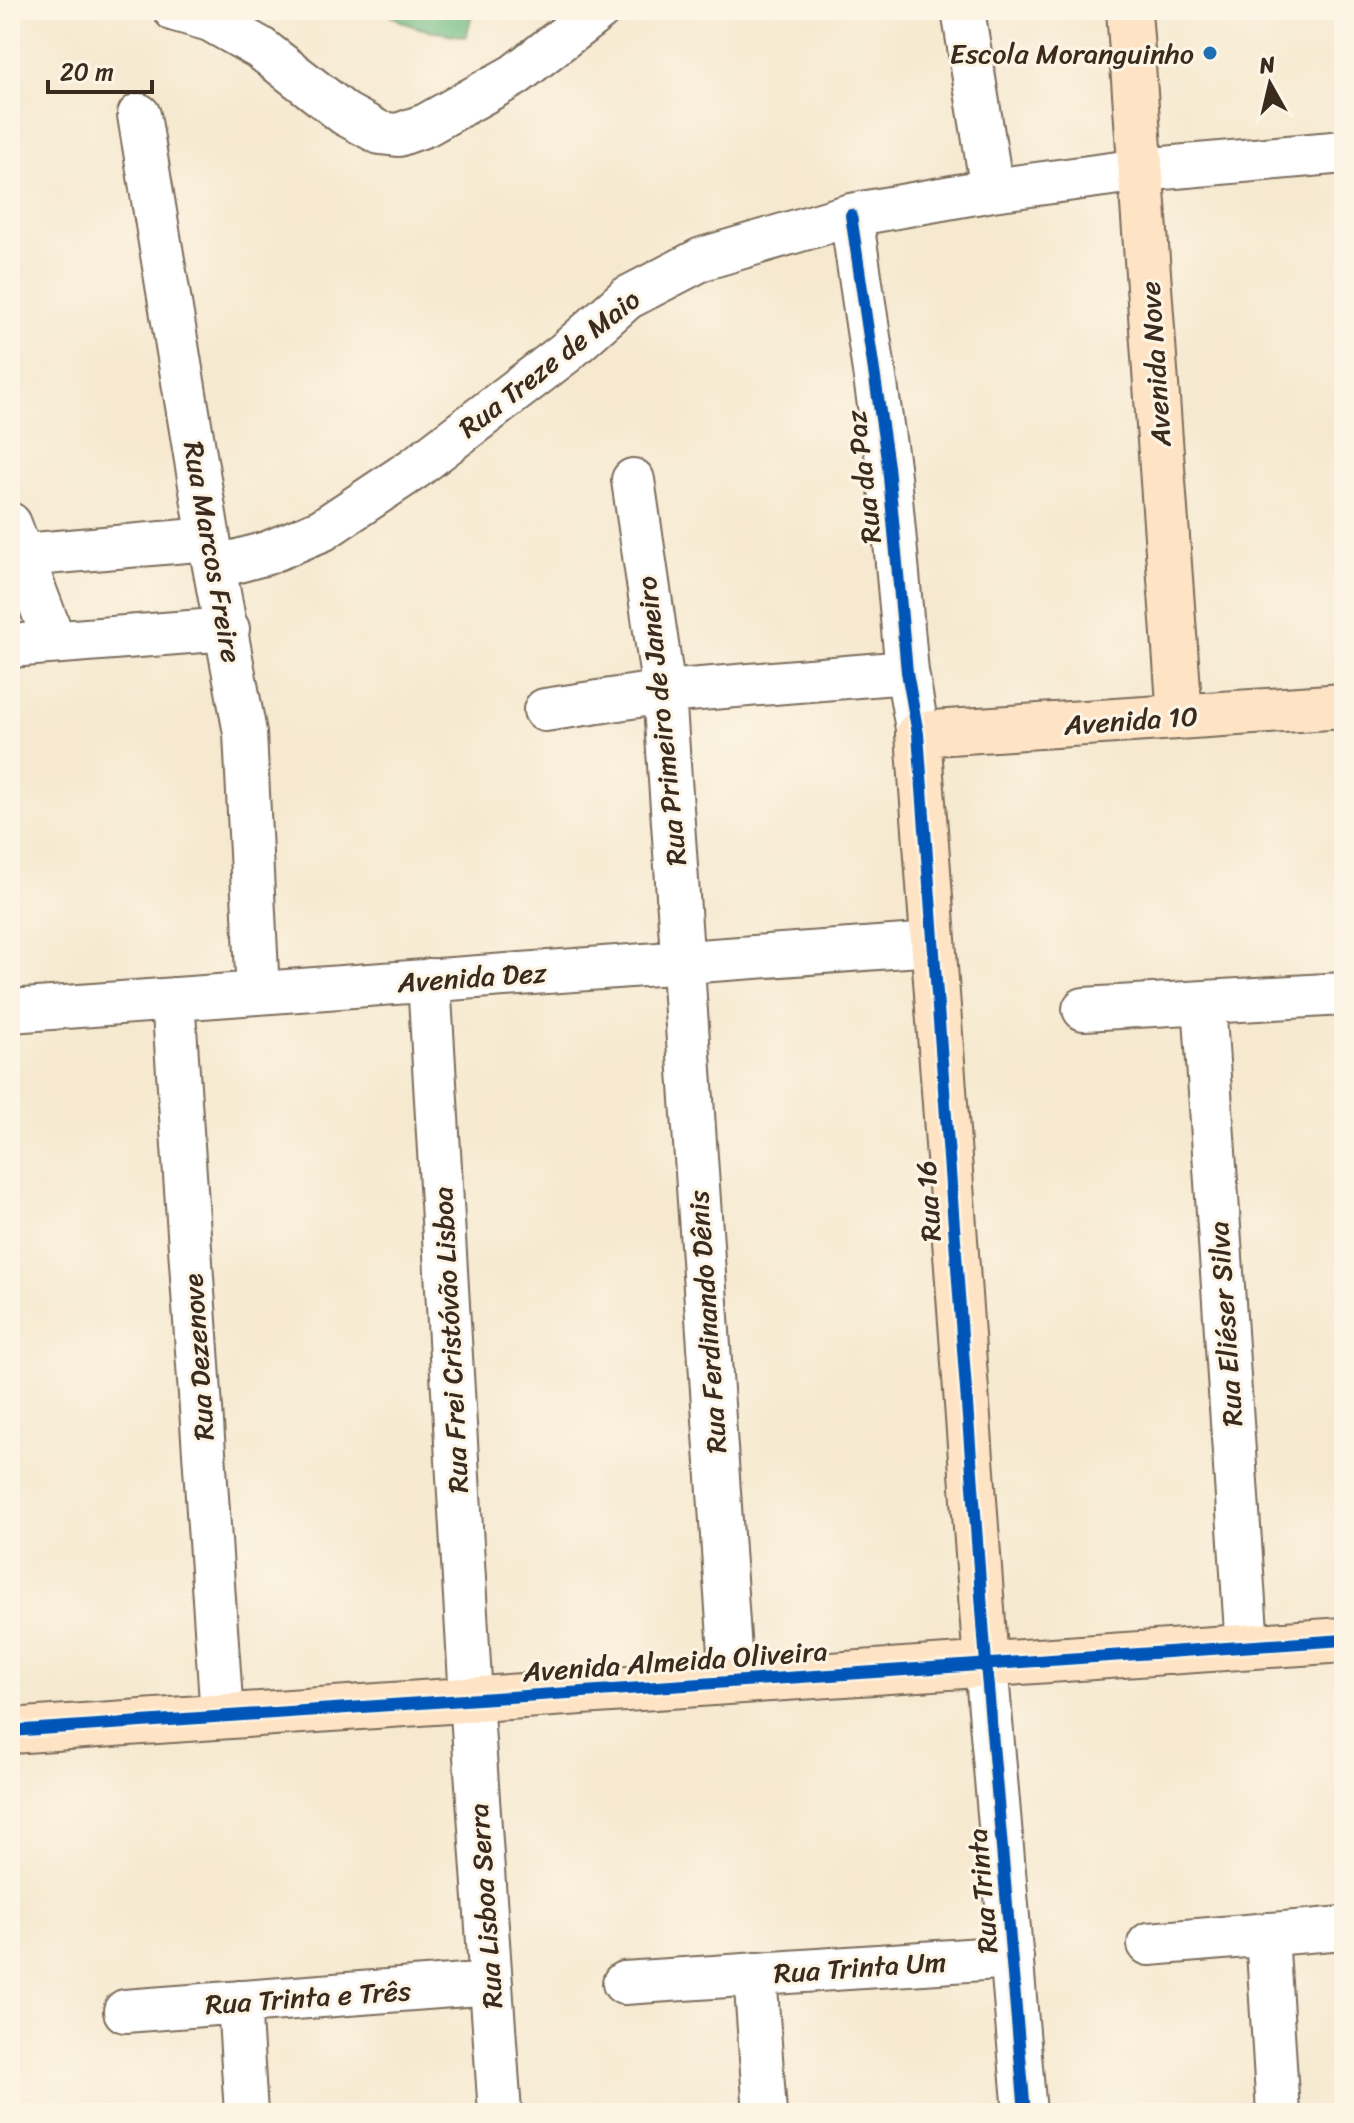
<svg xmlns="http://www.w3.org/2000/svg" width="1354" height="2123" font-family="Sriracha,sans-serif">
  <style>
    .forest { fill: #70bc84; stroke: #567351; stroke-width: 2 }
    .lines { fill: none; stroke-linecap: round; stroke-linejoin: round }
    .street-casing { stroke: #7c6d5c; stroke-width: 46 }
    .secondary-casing { stroke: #7c6d5c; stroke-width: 48 }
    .street { stroke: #fff; stroke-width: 42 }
    .secondary { stroke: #fee4c5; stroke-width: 44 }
    .cycleway-casing { stroke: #fcf5e5; stroke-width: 17 }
    .cycleway { stroke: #0057b8; stroke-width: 12 }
    .poi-dot { fill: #1f6fb2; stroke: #fcf5e5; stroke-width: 3 }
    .labels { text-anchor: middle; stroke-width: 6; stroke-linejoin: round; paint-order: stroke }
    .poi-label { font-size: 28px; fill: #3b2a1e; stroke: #fcf5e5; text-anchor: end }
    .street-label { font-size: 28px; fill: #3b2a1e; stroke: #fcf5e5 }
  </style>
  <rect width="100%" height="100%" fill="#fcf5e5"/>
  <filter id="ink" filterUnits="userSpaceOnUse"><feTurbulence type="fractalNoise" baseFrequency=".0125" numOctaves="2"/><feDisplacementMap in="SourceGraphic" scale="16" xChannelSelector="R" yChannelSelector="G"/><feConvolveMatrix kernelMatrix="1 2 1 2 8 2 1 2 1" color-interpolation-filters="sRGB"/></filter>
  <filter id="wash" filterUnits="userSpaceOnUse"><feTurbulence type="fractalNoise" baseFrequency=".006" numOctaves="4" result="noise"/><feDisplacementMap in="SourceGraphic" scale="32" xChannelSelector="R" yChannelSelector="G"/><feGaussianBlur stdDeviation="1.8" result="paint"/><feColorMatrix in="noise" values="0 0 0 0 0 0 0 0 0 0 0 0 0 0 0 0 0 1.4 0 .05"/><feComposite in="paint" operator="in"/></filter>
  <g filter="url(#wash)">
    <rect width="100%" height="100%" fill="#f6e9d0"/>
    <path class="forest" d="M386 10H473L466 37C442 32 404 30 386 10Z"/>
  </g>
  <g filter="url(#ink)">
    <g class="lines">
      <defs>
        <path id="street" d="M175 10 210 20 260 48 345 114 380 133 398 135 426 125 515 75 599 10
          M963 10 992 190
          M139 115 209 539 245 733 258 993
          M851 215 888 466 907 672 918 734
          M633 480 664 692 732 1681
          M10 524 54 641
          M23 555 209 539
          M216 567 267 553 322 530 415 468 565 353 627 298 702 259 851 215 992 190 1141 170 1344 152
          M10 646 228 629
          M545 710 664 692 907 672
          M429 980 471 1699 500 2113
          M173 999 222 1716
          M1204 1002 1247 1647
          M1084 1009 1344 994
          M10 1011 933 944
          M986 1664 1025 2113
          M1267 1934 1278 2113
          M1149 1944 1344 1928
          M755 1974 765 2113
          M624 1983 1012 1957
          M239 2002 246 2113
          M125 2011 491 1983"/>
        <path id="secondary" d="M1129 10 1180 717
          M986 1664 918 734 1344 706
          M10 1731 1344 1640"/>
      </defs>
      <use href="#street" class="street-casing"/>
      <use href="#secondary" class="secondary-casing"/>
      <use href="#street" class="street"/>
      <use href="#secondary" class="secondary"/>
      <defs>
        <path id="cycleway" d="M851 215 888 466 907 672 918 734 986 1664 1025 2113
          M10 1731 1344 1640"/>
      </defs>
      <use href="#cycleway" class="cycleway-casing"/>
      <use href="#cycleway" class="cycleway"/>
    </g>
  </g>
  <circle class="poi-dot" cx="1210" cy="53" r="8"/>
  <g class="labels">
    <g class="poi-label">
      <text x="1194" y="63">Escola Moranguinho</text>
    </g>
    <g class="street-label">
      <text transform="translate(549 363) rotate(-38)" y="10">Rua Treze de Maio</text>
      <text transform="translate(1155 364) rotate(-94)" y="10">Avenida Nove</text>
      <text transform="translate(863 477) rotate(-97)" y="10">Rua da Paz</text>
      <text transform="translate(213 552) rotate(80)" y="10">Rua Marcos Freire</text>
      <text transform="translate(1131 720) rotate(-4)" y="10">Avenida 10</text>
      <text transform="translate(661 721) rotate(-96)" y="10">Rua Primeiro de Janeiro</text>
      <text transform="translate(472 977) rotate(-4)" y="10">Avenida Dez</text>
      <text transform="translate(928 1201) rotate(-94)" y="10">Rua 16</text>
      <text transform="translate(707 1322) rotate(-94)" y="10">Rua Ferdinando Dênis</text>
      <text transform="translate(1225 1324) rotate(-94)" y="10">Rua Eliéser Silva</text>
      <text transform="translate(450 1340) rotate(-93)" y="10">Rua Frei Cristóvão Lisboa</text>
      <text transform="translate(198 1357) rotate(-94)" y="10">Rua Dezenove</text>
      <text transform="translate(675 1661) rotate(-4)" y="10">Avenida Almeida Oliveira</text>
      <text transform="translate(982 1891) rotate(-95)" y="10">Rua Trinta</text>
      <text transform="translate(485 1906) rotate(-94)" y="10">Rua Lisboa Serra</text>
      <text transform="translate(860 1967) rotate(-4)" y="10">Rua Trinta Um</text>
      <text transform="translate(308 1997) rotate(-4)" y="10">Rua Trinta e Três</text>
    </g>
  </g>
  <rect width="1354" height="2123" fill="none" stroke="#fcf5e5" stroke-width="40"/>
  <g transform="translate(1270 84) rotate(352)" stroke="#fcf5e5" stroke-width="6" paint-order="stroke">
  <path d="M0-6L14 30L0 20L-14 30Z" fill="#3b2a1e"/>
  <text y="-12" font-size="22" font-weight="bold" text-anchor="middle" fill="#3b2a1e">N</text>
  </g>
  <path d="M48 80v12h104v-12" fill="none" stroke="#3b2a1e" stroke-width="4"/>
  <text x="60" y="80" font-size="24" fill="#3b2a1e" stroke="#fcf5e5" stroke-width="6" paint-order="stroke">20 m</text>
</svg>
